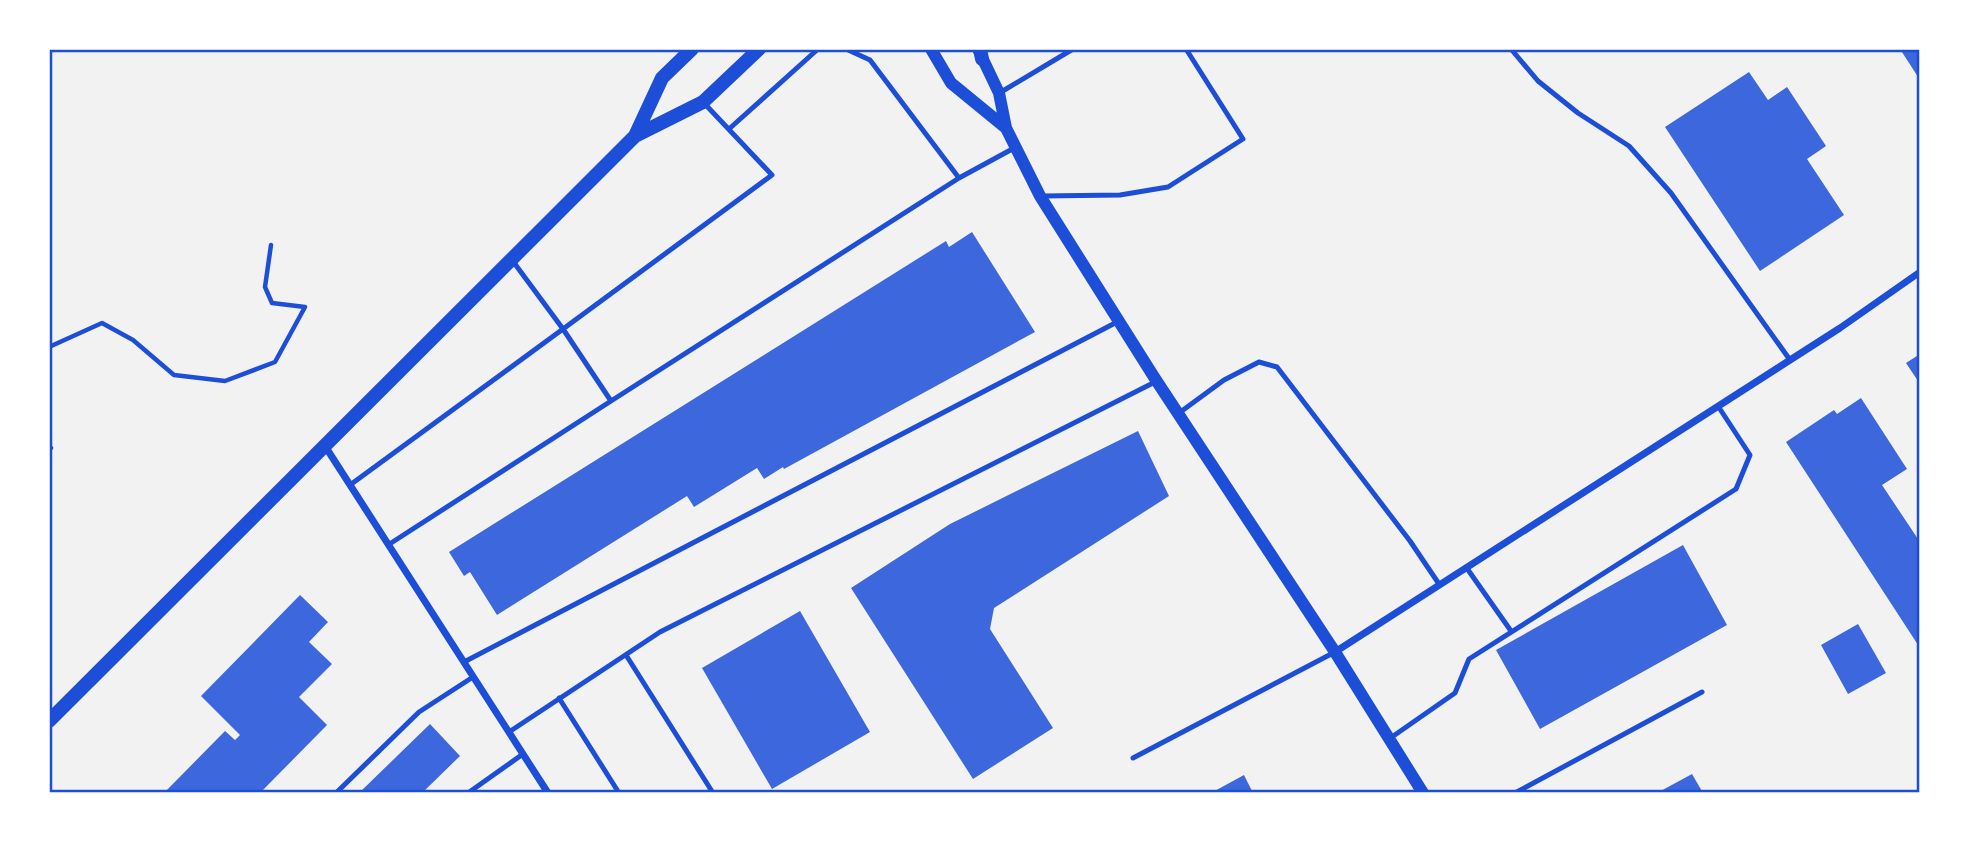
<svg xmlns="http://www.w3.org/2000/svg" width="1969" height="842" font-family="'Playfair Display',serif">
  <style>
    .building { fill: #3d67dc }
    .lines { fill: none; stroke-linecap: round; stroke-linejoin: round }
    .path { stroke: #1d4ed8; stroke-width: 4.5 }
    .service { stroke: #1d4ed8; stroke-width: 5 }
    .minor { stroke: #1d4ed8; stroke-width: 7 }
    .tertiary { stroke: #1d4ed8; stroke-width: 12 }
    .secondary { stroke: #1d4ed8; stroke-width: 14 }
    .neatline { fill: none; stroke: #1d4ed8; stroke-width: 2.5 }
  </style>
  <rect width="100%" height="100%" fill="#f2f2f2"/>
  <path class="building" d="M1900 49H1920V80Z
    M1749 72 1768 100 1787 87 1826 146 1807 159 1844 215 1760 271 1665 127Z
    M972 232 1035 332 784 469 783 467 764 479 757 468 694 507 687 496 497 615 470 572 464 576 449 552 946 241 949 247Z
    M1920 354V384L1906 363Z
    M1861 398 1907 469 1882 485 1920 542V648L1786 442 1834 410 1837 414Z
    M1138 431 1169 496 994 608 990 629 1053 728 973 779 851 588 950 524Z
    M1683 545 1727 625 1540 729 1496 650Z
    M300 595 328 622 309 642 332 664 299 697 327 725 260 793H164L225 731 235 740 240 735 201 696Z
    M800 611 870 732 772 789 702 668Z
    M1858 624 1886 673 1848 694 1821 645Z
    M430 724 460 756 422 793H359Z
    M1692 774 1703 793H1657Z
    M1244 775 1253 793H1211Z"/>
  <g class="lines">
    <path class="path" d="M49 347 102 323 133 340 174 375 225 381 275 362 305 307 272 303 265 287 271 245
      M49 447 51 448"/>
    <path class="service" d="M846 49 870 60 959 178
      M1511 49 1538 81 1578 113 1629 146 1671 193 1790 360
      M1001 92 1073 49
      M703 102 772 175 563 329 611 401 959 178 1016 147
      M729 129 818 49
      M1042 196 1120 195 1168 187 1243 139 1186 49
      M1179 413 1224 380 1259 362 1277 367 1410 541 1439 584
      M350 485 563 329 512 260
      M388 545 611 401
      M1466 567 1511 631
      M626 655 713 793
      M464 662 1119 321
      M559 698 619 793
      M509 732 660 632 1157 381
      M1389 739 1455 693 1469 659 1736 489 1750 455 1718 406
      M1133 758 1335 652
      M336 793 419 712 473 677
      M468 793 523 754
      M1515 793 1702 692"/>
    <path class="minor" d="M325 446 548 793
      M1335 652 1840 328 1920 272"/>
    <path class="tertiary" d="M931 49 951 83 1006 128
      M979 51 999 93 1006 128 1040 196 1154 377 1335 652 1423 793"/>
    <path class="secondary" d="M980 49 982 59
      M635 136 662 78 692 49
      M49 721 635 136 703 102 759 49"/>
  </g>
  <rect width="1969" height="842" fill="none" stroke="#ffffff" stroke-width="102"/>
  <rect x="51" y="51" width="1867" height="740" class="neatline"/>
</svg>
